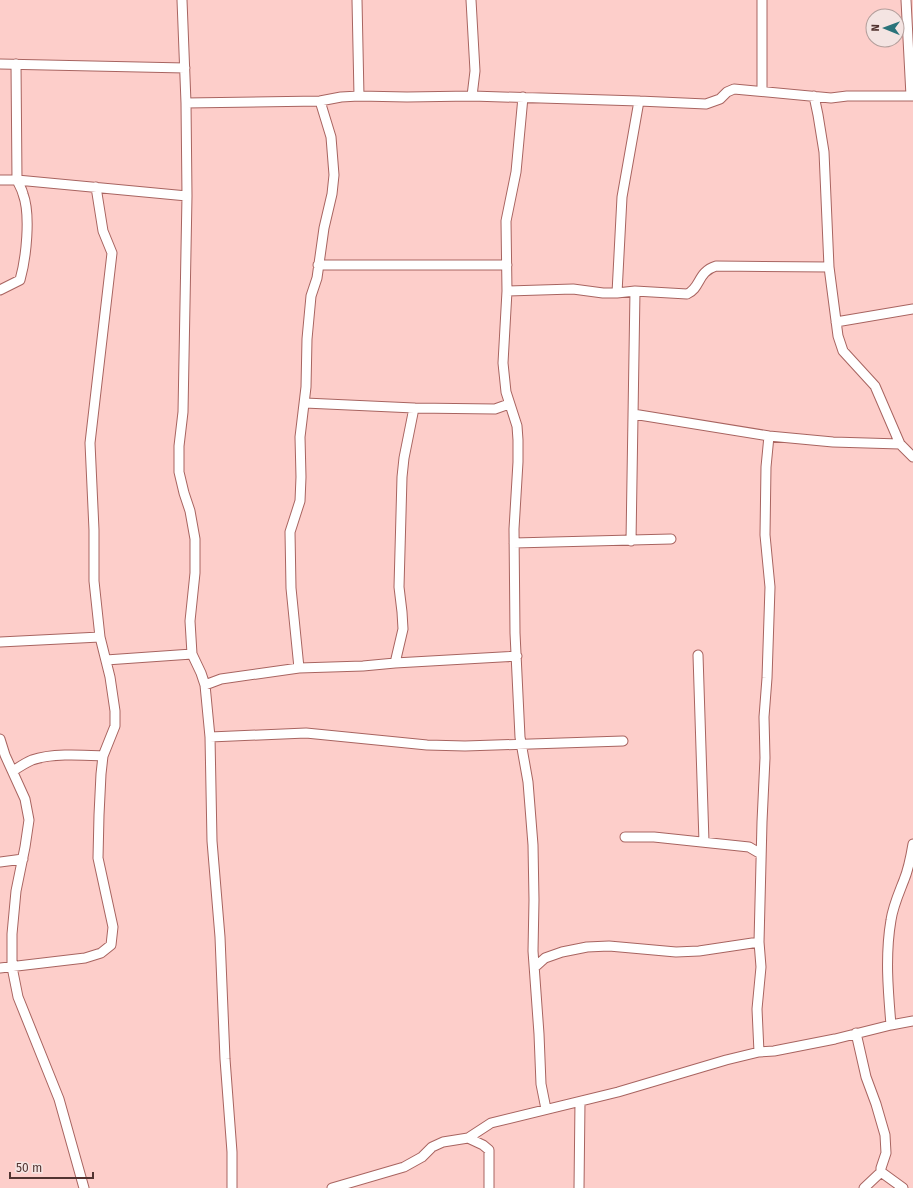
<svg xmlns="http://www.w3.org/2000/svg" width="913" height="1188" font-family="'Fira Sans',sans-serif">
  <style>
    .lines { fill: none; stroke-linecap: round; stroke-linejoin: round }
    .minor-casing { stroke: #a86460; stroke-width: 11 }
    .minor { stroke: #fff; stroke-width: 9 }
  </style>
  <rect width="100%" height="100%" fill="#fdceca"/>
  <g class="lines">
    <defs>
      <path id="minor" d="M182 0 186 103 187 196 183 412 179 446V472L184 493 190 511 195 539V573L190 621 192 654 201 673 205 685 210 737 212 841 220 937 225 1059 232 1152V1188
        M357 0 359 96
        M471 0 475 71 472 96
        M906 0 911 96
        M0 64 185 68
        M762 91V0
        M814 96 818 115 824 152 829 267 838 336 843 351 875 386 900 444 913 457
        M523 97 516 172 506 221 507 291 503 363 506 392 517 426 518 440V462L514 529 515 633 520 737 528 782 533 845 534 900 533 951 539 1034 541 1084 546 1109
        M186 103 320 101 341 97 359 96 407 97 472 96 639 101 706 104 720 99 727 92 734 89 831 98 847 96H913
        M0 180H17L187 196
        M318 265H507
        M0 290 20 280C26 259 31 215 23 194 22 189 19 185 17 180L16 64
        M507 291 573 289 603 293H617L635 291 687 294C701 288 697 272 716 266L829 267
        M617 293 622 197 639 101
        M836 322 913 309
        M305 403 414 408 495 409 509 404
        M633 414 769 436 833 442 900 444
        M631 541 635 291
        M514 543 671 539
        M0 642 100 637
        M698 655 704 842
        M106 660 192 654
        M395 663 403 629 402 612 399 587 402 477 404 458 414 408
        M299 668 291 588 290 532 300 501 301 477 300 437 306 387 307 339 311 296 317 278 324 228 332 194 334 175 331 137 320 101
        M205 685 221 679 299 668 363 666 395 663 517 656
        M210 737 306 733 427 745 465 746 623 741
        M0 739 5 755 25 799 29 820 25 847 16 891 12 934V967L18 997 59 1099 84 1188
        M13 771C19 767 25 763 32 760 52 753 82 755 103 756
        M625 837H654L749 847 761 854
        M0 862 23 859
        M535 967 545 958 562 952 587 947 609 946 676 952 699 951 759 942
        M0 968 85 958 101 953 111 945 113 927 98 858 99 815 101 774 103 756 115 726V711L110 677 100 637 94 581V530L90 443 112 253 103 231 96 187
        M891 1025C888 990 885 955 891 920 893 906 899 893 904 880 909 868 911 856 913 844
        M856 1033 866 1077 876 1104 885 1135 886 1153 881 1168V1172L864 1188
        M759 1052 757 1009 761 967 759 942 762 822 765 758 764 717 767 678 770 587 765 535 766 467 769 436
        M468 1138 483 1145 489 1150V1188
        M881 1172 903 1188
        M332 1188 404 1167 422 1157 432 1147 443 1142 468 1138 491 1123 618 1092 726 1060 759 1052 774 1051 835 1039 891 1025 913 1021
        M579 1188 580 1102"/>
    </defs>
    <use href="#minor" class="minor-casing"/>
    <use href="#minor" class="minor"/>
  </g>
  <g transform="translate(885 28) rotate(271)"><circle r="19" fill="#f4e4e2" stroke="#b39e9b"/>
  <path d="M0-3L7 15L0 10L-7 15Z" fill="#2a737a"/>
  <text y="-6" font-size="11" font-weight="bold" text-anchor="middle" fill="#523431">N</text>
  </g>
  <path d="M10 1172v6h83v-6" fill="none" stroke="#523431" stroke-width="2"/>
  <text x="16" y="1172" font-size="12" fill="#523431" stroke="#f4e4e2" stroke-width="3" paint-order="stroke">50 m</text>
</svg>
